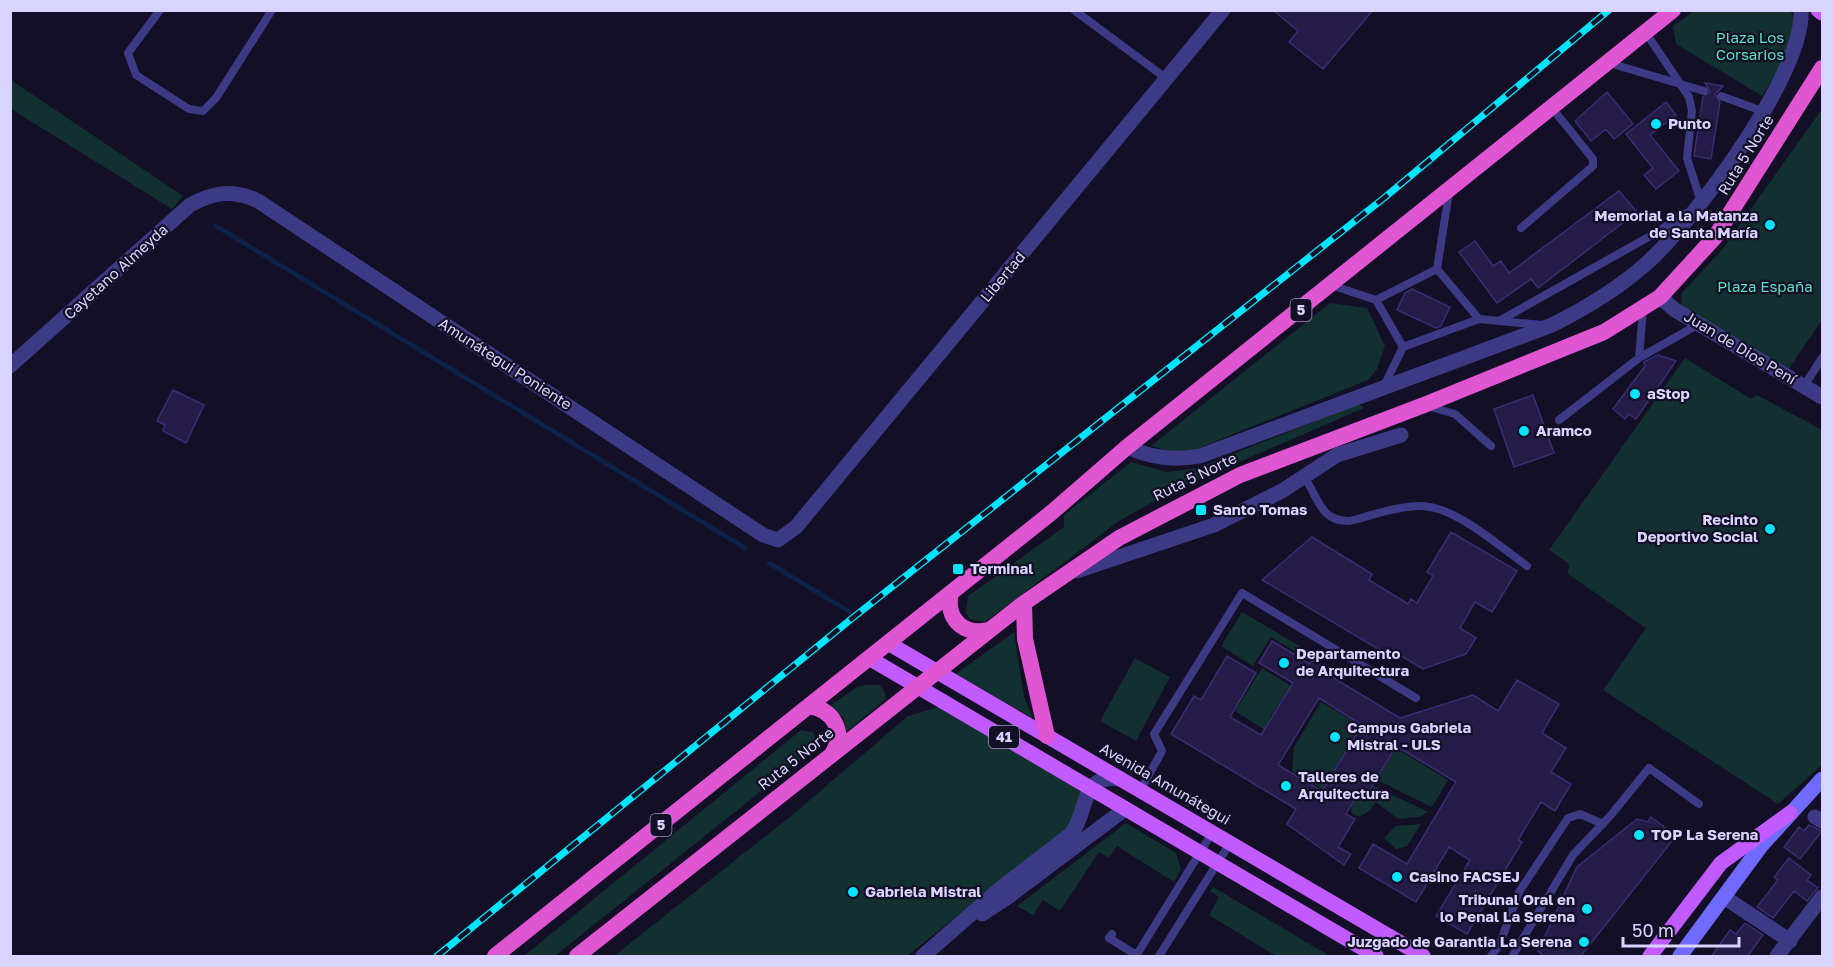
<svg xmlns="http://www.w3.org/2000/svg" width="1833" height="967" font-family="'Golos Text',sans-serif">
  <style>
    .green { fill: #12302f }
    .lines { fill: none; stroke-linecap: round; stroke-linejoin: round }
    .stream { stroke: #0c2248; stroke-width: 4.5 }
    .building { fill: #241b47; stroke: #3b2d73; stroke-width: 1.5; fill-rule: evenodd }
    .service { stroke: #3d3a85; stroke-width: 8 }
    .minor { stroke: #3d3a85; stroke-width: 15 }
    .tertiary { stroke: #3d3a85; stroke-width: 15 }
    .secondary { stroke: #6f6bff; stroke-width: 15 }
    .primary { stroke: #c25bff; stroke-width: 15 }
    .trunk { stroke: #e055d1; stroke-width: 16 }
    .rail-casing { stroke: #00e5ff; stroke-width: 7 }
    .rail { stroke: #130f26; stroke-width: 4.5; stroke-dasharray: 14; stroke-linecap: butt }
    .poi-dot { fill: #00e5ff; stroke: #130f26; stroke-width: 2 }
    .labels { text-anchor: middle; stroke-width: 4.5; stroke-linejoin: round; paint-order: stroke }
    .shield { fill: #130f26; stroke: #9e99be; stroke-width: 1.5 }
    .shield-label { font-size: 14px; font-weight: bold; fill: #d9d4ff }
    .park-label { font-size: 15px; fill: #5fe0c0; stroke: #130f26 }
    .poi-label { font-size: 15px; font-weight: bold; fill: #d9d4ff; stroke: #130f26; text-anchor: start }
    .street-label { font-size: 15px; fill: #d9d4ff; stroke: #130f26 }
  </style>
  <rect width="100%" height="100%" fill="#130f26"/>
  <path class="green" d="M1694 11H1790C1808 36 1775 74 1762 96L1676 44 1673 26Z
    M10 80H11L183 196 172 209 11 109Z
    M1822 109V320L1788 370 1682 306 1681 294 1721 251Z
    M1330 303 1367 308 1385 346 1377 369 1368 380 1194 450 1172 452 1151 446Z
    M1685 358 1751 399 1757 395 1822 430V765L1778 804 1603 690 1646 628 1568 574 1569 564 1549 550Z
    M1359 404 1364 408 1172 491 1119 521 985 622 970 619 966 613 968 596 1064 527V515L1131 462 1167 472 1197 468Z
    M1242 612 1313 654 1309 660 1271 637 1253 666 1221 646Z
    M1014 632 1024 697 1033 718 956 674Z
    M1135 658 1170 677 1136 741 1100 721Z
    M1262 668 1294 688 1293 697 1286 693 1269 719 1281 727 1275 736 1235 711Z
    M866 685H879L884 690 886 699 846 732 844 718 830 706 857 687Z
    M1321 702 1360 725 1333 772 1351 784 1341 800 1292 771 1294 747Z
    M939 707 1084 793 1075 827 1017 868 907 956H614L791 816 908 716Z
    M801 730 813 732 817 741 815 748 555 956H524Z
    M1396 748 1448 780 1432 807 1377 780Z
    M1374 786 1428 812 1419 817 1398 819 1376 802 1369 811 1359 817 1352 813 1350 803 1359 789 1368 795Z
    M1126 823 1176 853 1181 869 1174 882 1117 846 1109 858 1099 852 1060 911 1043 900 1033 915 1017 906Z
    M1421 824 1407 846 1396 849 1384 838 1396 826Z
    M1213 887 1330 956H1276L1209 915 1219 897 1210 891Z"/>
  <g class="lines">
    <path class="stream" d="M216 226 745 548
      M769 563 850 612"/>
  </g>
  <path class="building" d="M1273 10H1373L1323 69 1289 42 1298 31Z
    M1705 83 1723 86 1715 94 1720 102 1711 159 1694 156 1703 97 1710 92Z
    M1607 92 1633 124 1614 139 1606 129 1591 141 1575 121Z
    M1666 102 1676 115 1650 135 1679 171 1656 189 1644 175 1653 168 1626 134Z
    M1619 191 1637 212 1538 288 1531 279 1497 303 1459 252 1475 241 1493 266 1501 261 1509 273Z
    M1412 289 1450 307 1441 326 1436 328 1397 310 1405 293Z
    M1658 355 1676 361 1636 419 1629 414 1625 419 1613 409 1645 366 1644 362Z
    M173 390 204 405 186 443 163 431 165 425 157 421Z
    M1533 395 1554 453 1514 467 1494 409Z
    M1451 532 1517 571 1492 612 1475 602 1460 628 1476 638 1466 654 1423 669 1388 648 1385 653 1262 580 1312 537 1372 574 1369 580 1408 604 1411 599 1417 603 1433 576 1427 572Z
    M1272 641 1310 664 1313 660 1335 673 1332 677 1400 718 1473 695 1498 711 1517 680 1559 704 1542 733 1566 748 1551 772 1571 784 1555 811 1541 802 1518 840 1522 842 1467 934 1436 916 1470 860 1449 847 1416 902 1359 868 1373 844 1407 864 1456 782 1396 746 1369 792 1361 788 1346 814 1355 819 1338 847 1351 854 1344 865 1287 824 1296 809 1171 734 1194 696 1201 700 1227 656 1256 673 1230 717 1261 735 1293 683 1259 663ZM1319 698 1362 725 1322 791 1278 765Z
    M1651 817 1676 836 1580 957H1545L1538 951 1577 867 1637 819 1648 822Z
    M1809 825 1822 831 1800 859 1784 847 1799 827 1804 831Z
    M1789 858 1811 875 1807 880 1818 888 1807 901 1794 891 1773 918 1757 907 1778 880 1774 877Z
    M1745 923 1763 935 1747 957H1711L1730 930 1736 934Z"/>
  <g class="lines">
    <path class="service" d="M160 10 128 53 136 75 189 109 203 111 216 98 272 10
      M1074 10 1167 79
      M1646 33 1689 97 1692 111 1687 158 1701 202
      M1609 63 1704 91
      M1721 96 1762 111
      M1521 228 1593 166V159L1552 108
      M1437 269 1479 319
      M1331 285 1376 300 1437 269 1449 192
      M1376 300 1403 347
      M1499 321 1652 235 1686 213
      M1639 358 1699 324
      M1384 386 1403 347 1479 319 1542 325
      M1804 386 1822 358
      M1427 406 1455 414 1491 446
      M1559 420 1639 358 1643 309
      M1304 477C1319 498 1320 522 1350 521 1372 515 1395 507 1418 506 1453 504 1499 546 1527 566
      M1140 791 1162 751 1154 734 1242 593 1416 698
      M1112 934 1109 938 1138 956
      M1513 955 1573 855 1611 815 1649 768 1699 804
      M1136 956 1212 833
      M1159 956 1230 843
      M1491 956 1499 946 1519 892 1568 818 1580 814 1603 824"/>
    <path class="minor" d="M10 366 190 205C214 192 233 189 258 201L763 535 778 540 796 527 1223 10
      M1127 447C1151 458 1174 461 1200 456L1552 325C1586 308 1618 289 1647 263 1694 221 1805 73 1801 10
      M1077 571 1214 525 1282 491 1337 455 1401 435
      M1815 817 1822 821
      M1724 897 1790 941
      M1777 956 1822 897"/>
    <path class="tertiary" d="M1660 297 1675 310 1822 397
      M982 914 1008 897 1125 809
      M923 956 1001 888 1071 834C1090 811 1078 773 1121 779"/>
    <path class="secondary" d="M1680 956 1761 846 1822 779"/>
    <path class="primary" d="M1818 10 1822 13
      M888 643 1423 956
      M869 658 1376 956
      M1650 956 1721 863 1790 813"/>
    <path class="trunk" d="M951 593C945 618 963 636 988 630
      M1024 603 1025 639 1047 736
      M809 706C834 710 846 732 832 754
      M495 956 1051 513 1127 447 1673 10
      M577 956 1024 603 1119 538 1240 475 1424 405 1604 332 1660 297 1715 237 1822 68"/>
    <defs>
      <path id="rail" d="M437 956 850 620 1384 198 1609 10"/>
    </defs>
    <use href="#rail" class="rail-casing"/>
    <use href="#rail" class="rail"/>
  </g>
  <g class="poi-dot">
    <circle cx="1656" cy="124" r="6"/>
    <circle cx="1770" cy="225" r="6"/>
    <circle cx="1635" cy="394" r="6"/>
    <circle cx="1524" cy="431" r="6"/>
    <rect x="1195" y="504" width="12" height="12" rx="3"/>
    <circle cx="1770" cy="529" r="6"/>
    <rect x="952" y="563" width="12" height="12" rx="3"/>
    <circle cx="1284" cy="663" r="6"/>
    <circle cx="1335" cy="737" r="6"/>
    <circle cx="1286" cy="786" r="6"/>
    <circle cx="1639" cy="835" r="6"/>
    <circle cx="1397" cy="877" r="6"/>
    <circle cx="853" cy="892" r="6"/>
    <circle cx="1587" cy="909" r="6"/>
    <circle cx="1584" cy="942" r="6"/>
  </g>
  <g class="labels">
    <g class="shield">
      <rect x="1290.5" y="299" width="21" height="22" rx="4.5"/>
      <rect x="989" y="726" width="30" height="22" rx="4.5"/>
      <rect x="650.5" y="814" width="21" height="22" rx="4.5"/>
    </g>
    <g class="shield-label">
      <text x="1301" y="315">5</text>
      <text x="1004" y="742">41</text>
      <text x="661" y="830">5</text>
    </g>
    <g class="park-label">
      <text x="1750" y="43">Plaza Los<tspan x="1750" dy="17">Corsarios</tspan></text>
      <text x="1765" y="292">Plaza España</text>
    </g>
    <g class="poi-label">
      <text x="1668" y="129">Punto</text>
      <text x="1758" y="221" text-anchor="end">Memorial a la Matanza<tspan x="1758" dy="17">de Santa María</tspan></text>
      <text x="1647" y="399">aStop</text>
      <text x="1536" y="436">Aramco</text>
      <text x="1213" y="515">Santo Tomas</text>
      <text x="1758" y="525" text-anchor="end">Recinto<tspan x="1758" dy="17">Deportivo Social</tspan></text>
      <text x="970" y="574">Terminal</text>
      <text x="1296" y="659">Departamento<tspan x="1296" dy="17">de Arquitectura</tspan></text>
      <text x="1347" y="733">Campus Gabriela<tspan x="1347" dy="17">Mistral - ULS</tspan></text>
      <text x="1298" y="782">Talleres de<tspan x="1298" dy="17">Arquitectura</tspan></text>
      <text x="1651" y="840">TOP La Serena</text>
      <text x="1409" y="882">Casino FACSEJ</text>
      <text x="865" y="897">Gabriela Mistral</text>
      <text x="1575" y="905" text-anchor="end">Tribunal Oral en<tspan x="1575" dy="17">lo Penal La Serena</tspan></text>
      <text x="1572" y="947" text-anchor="end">Juzgado de Garantia La Serena</text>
    </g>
    <g class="street-label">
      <text transform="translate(1746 155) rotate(-58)" y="5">Ruta 5 Norte</text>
      <text transform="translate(116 272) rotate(-42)" y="5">Cayetano Almeyda</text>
      <text transform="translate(1003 277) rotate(-50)" y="5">Libertad</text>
      <text transform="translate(1740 348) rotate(31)" y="5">Juan de Dios Pení</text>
      <text transform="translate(505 364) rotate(33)" y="5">Amunátegui Poniente</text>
      <text transform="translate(1195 477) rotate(-26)" y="5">Ruta 5 Norte</text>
      <text transform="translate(796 759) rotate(-38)" y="5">Ruta 5 Norte</text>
      <text transform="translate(1165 784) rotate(30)" y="5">Avenida Amunátegui</text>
    </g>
  </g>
  <rect width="1833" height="967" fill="none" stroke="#d9d4ff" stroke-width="24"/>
  <path d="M1623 937v9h116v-9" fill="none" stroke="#d9d4ff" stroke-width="3"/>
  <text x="1632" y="937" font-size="18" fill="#d9d4ff" stroke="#130f26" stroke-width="4.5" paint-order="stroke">50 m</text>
</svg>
